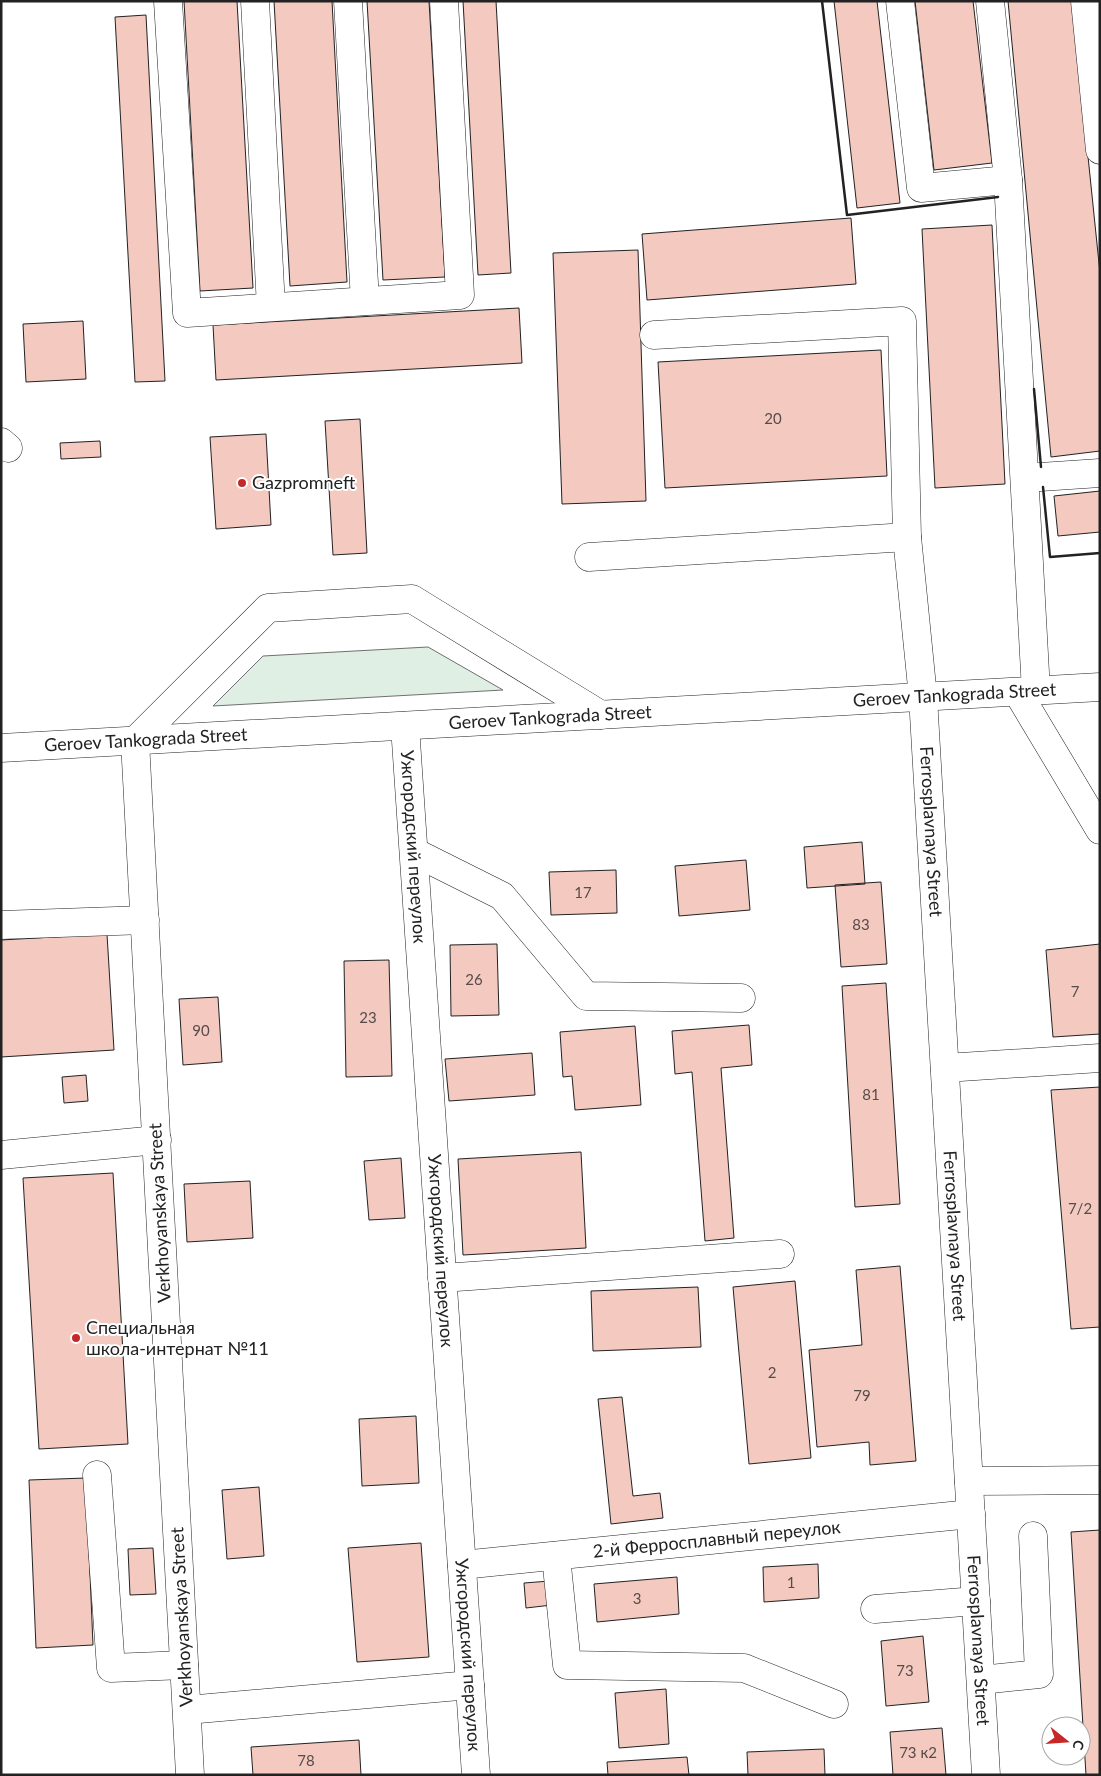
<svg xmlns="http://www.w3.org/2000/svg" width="1101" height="1776" font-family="Lato,sans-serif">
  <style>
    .green { fill: #e0efe3; stroke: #6f6f6f }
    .building { fill: #f3c9c0; stroke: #222 }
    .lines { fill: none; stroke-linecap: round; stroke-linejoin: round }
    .minor-casing { stroke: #222; stroke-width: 29 }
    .major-casing { stroke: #222; stroke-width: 29 }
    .minor { stroke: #fff; stroke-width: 28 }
    .major { stroke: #fff; stroke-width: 28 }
    .wall { stroke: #222; stroke-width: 2.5 }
    .poi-dot { fill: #c62828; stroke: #fff; stroke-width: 2 }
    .labels { text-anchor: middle; stroke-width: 4; stroke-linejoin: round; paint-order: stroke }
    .number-label { font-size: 15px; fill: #564c4a }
    .poi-label { font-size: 18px; fill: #222; stroke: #fff; text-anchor: start }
    .street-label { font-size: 18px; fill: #222; stroke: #fff }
  </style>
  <rect width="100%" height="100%" fill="#fff"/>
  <path class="green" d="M428 647 503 690 213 706 263 656Z"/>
  <path class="building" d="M184 1H237L253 288 200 291Z
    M274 1H332L347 282 290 286Z
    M367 1H429L445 277 383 280Z
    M463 1H496L511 273 478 275Z
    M834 1H877L900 203 857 208Z
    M915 1H973L992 163 934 170Z
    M1008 1H1072L1100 273V451L1051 457Z
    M146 15 165 381 135 382 115 17Z
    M851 218 856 284 647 300 642 234Z
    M992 225 1005 484 935 488 922 229Z
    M638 250 646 501 562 504 553 253Z
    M519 308 522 363 216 380 213 325Z
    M83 321 86 379 26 382 23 324Z
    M881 350 887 476 665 488 658 362Z
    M360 419 367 553 333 555 325 421Z
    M266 434 271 525 216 529 210 437Z
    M100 441 101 457 61 459 60 443Z
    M1100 491V532L1058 536 1054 496Z
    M862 842 865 884 807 888 804 847Z
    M746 860 750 910 679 916 675 866Z
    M616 870 617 913 551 915 549 872Z
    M881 882 887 964 841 967 835 885Z
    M107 934 114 1050 1 1057V940Z
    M497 944 499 1015 451 1016 450 945Z
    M1100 944V1034L1053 1037 1046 950Z
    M389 960 392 1076 346 1077 344 961Z
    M886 983 900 1204 855 1207 842 986Z
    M218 997 222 1062 183 1065 179 999Z
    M749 1025 752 1065 721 1068 734 1238 705 1241 692 1072 675 1074 672 1031Z
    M635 1026 641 1105 575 1110 572 1076 563 1077 560 1032Z
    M532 1053 535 1095 449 1101 445 1059Z
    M86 1075 88 1101 64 1103 62 1077Z
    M1100 1087V1327L1071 1329 1051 1090Z
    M581 1152 586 1248 463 1255 458 1159Z
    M401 1158 405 1218 369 1220 364 1161Z
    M113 1173 128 1444 39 1449 23 1178Z
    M250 1181 253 1238 187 1242 184 1184Z
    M900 1266 916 1461 870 1465 869 1442 817 1447 809 1350 862 1345 856 1270Z
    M795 1281 811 1458 749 1464 733 1287Z
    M698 1287 701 1347 593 1351 591 1291Z
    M622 1397 633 1496 660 1493 663 1518 611 1524 598 1399Z
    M416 1416 419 1483 362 1486 359 1419Z
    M86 1478 93 1645 36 1648 29 1480Z
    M259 1487 264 1556 227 1559 222 1490Z
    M1100 1530V1775H1086L1071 1532Z
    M421 1543 429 1657 357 1662 348 1548Z
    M153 1548 156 1594 130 1595 128 1549Z
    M818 1564 819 1598 764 1602 763 1567Z
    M677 1577 679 1614 597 1622 594 1584Z
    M550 1581 552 1605 526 1608 524 1583Z
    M923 1636 929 1702 886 1706 881 1641Z
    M666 1689 669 1744 619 1748 615 1693Z
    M942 1728 946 1775H893L890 1732Z
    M359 1740 361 1775H253L251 1747Z
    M824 1749 825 1775H748L747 1752Z
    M687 1757 689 1775H608L607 1762Z"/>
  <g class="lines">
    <defs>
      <g id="minor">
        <path d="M168 1 187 313 460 295 444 1"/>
        <path d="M255 1 271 307"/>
        <path d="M348 1 365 301"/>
        <path d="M900 1 921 188 1008 180"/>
        <path d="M990 1 1008 180 1036 691"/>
        <path d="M1085 1 1100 150"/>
        <path id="s1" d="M654 335 902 321 907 537 923 697 986 1775"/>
        <path d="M1 442 8 448"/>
        <path d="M1025 478 1100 473"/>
        <path d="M589 557 907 537"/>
        <path d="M1018 693 1100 830"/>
        <path id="s2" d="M405 726 476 1775"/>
        <path d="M414 852 502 896 586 996 741 998"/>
        <path d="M1 925 145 920"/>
        <path d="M945 1068 1100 1058"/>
        <path d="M1 1155 157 1140"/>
        <path d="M442 1278 780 1254"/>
        <path d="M97 1475 111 1668 184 1665"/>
        <path d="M969 1481 1100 1480"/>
        <path d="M556 1556 567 1665 744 1668 834 1704"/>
        <path id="s3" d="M462 1565 971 1514"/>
        <path d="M875 1609 976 1601"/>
        <path d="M981 1680 1039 1674 1033 1536"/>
        <path d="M187 1710 470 1685"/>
        <path d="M190 1775 135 741 268 608 412 599 601 715"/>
      </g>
      <g id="major">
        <path id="s4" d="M1 748 1100 687"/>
      </g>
    </defs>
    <use href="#minor" class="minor-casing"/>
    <use href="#major" class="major-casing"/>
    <use href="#minor" class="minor"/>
    <use href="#major" class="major"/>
    <path class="wall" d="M822 1 847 215 998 197
      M1034 389 1041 467
      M1043 487 1050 557 1100 553"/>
  </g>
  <g class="poi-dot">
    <circle cx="242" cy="483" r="5"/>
    <circle cx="76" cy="1338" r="5"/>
  </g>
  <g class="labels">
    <g class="number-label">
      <text x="773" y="424">20</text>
      <text x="583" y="898">17</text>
      <text x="861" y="930">83</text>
      <text x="474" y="985">26</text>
      <text x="1075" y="997">7</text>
      <text x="368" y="1023">23</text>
      <text x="201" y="1036">90</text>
      <text x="871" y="1100">81</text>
      <text x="1080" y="1214">7/2</text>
      <text x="772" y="1378">2</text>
      <text x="862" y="1401">79</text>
      <text x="791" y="1588">1</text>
      <text x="637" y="1604">3</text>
      <text x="905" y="1676">73</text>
      <text x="918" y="1758">73 к2</text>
      <text x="306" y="1766">78</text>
    </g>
    <g class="poi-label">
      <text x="252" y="489">Gazpromneft</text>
      <text x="86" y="1334">Специальная<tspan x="86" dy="21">школа-интернат №11</tspan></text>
    </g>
    <g class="street-label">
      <text dy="6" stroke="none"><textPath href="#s4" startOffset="955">Geroev Tankograda Street</textPath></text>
      <text dy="6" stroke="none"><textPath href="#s4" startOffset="550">Geroev Tankograda Street</textPath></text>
      <text dy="6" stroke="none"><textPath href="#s4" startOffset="145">Geroev Tankograda Street</textPath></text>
      <text dy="6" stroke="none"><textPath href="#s1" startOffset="760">Ferrosplavnaya Street</textPath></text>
      <text dy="6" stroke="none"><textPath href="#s2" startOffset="121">Ужгородский переулок</textPath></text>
      <text transform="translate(160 1213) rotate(-93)" y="6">Verkhoyanskaya Street</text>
      <text dy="6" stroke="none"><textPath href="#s1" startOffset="1165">Ferrosplavnaya Street</textPath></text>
      <text dy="6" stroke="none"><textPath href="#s2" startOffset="526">Ужгородский переулок</textPath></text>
      <text dy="6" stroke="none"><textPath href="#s3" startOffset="256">2-й Ферросплавный переулок</textPath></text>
      <text transform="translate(182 1617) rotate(-93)" y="6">Verkhoyanskaya Street</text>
      <text dy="6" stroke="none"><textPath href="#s1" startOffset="1570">Ferrosplavnaya Street</textPath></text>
      <text dy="6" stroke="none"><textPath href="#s2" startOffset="931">Ужгородский переулок</textPath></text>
    </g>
  </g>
  <rect width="1101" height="1776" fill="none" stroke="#222222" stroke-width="5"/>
  <g transform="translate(1066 1741) rotate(107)"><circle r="24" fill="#ffffff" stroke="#a7a7a7"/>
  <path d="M0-4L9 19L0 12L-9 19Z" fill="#c62828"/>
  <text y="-8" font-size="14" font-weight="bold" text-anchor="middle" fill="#222222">С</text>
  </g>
</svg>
